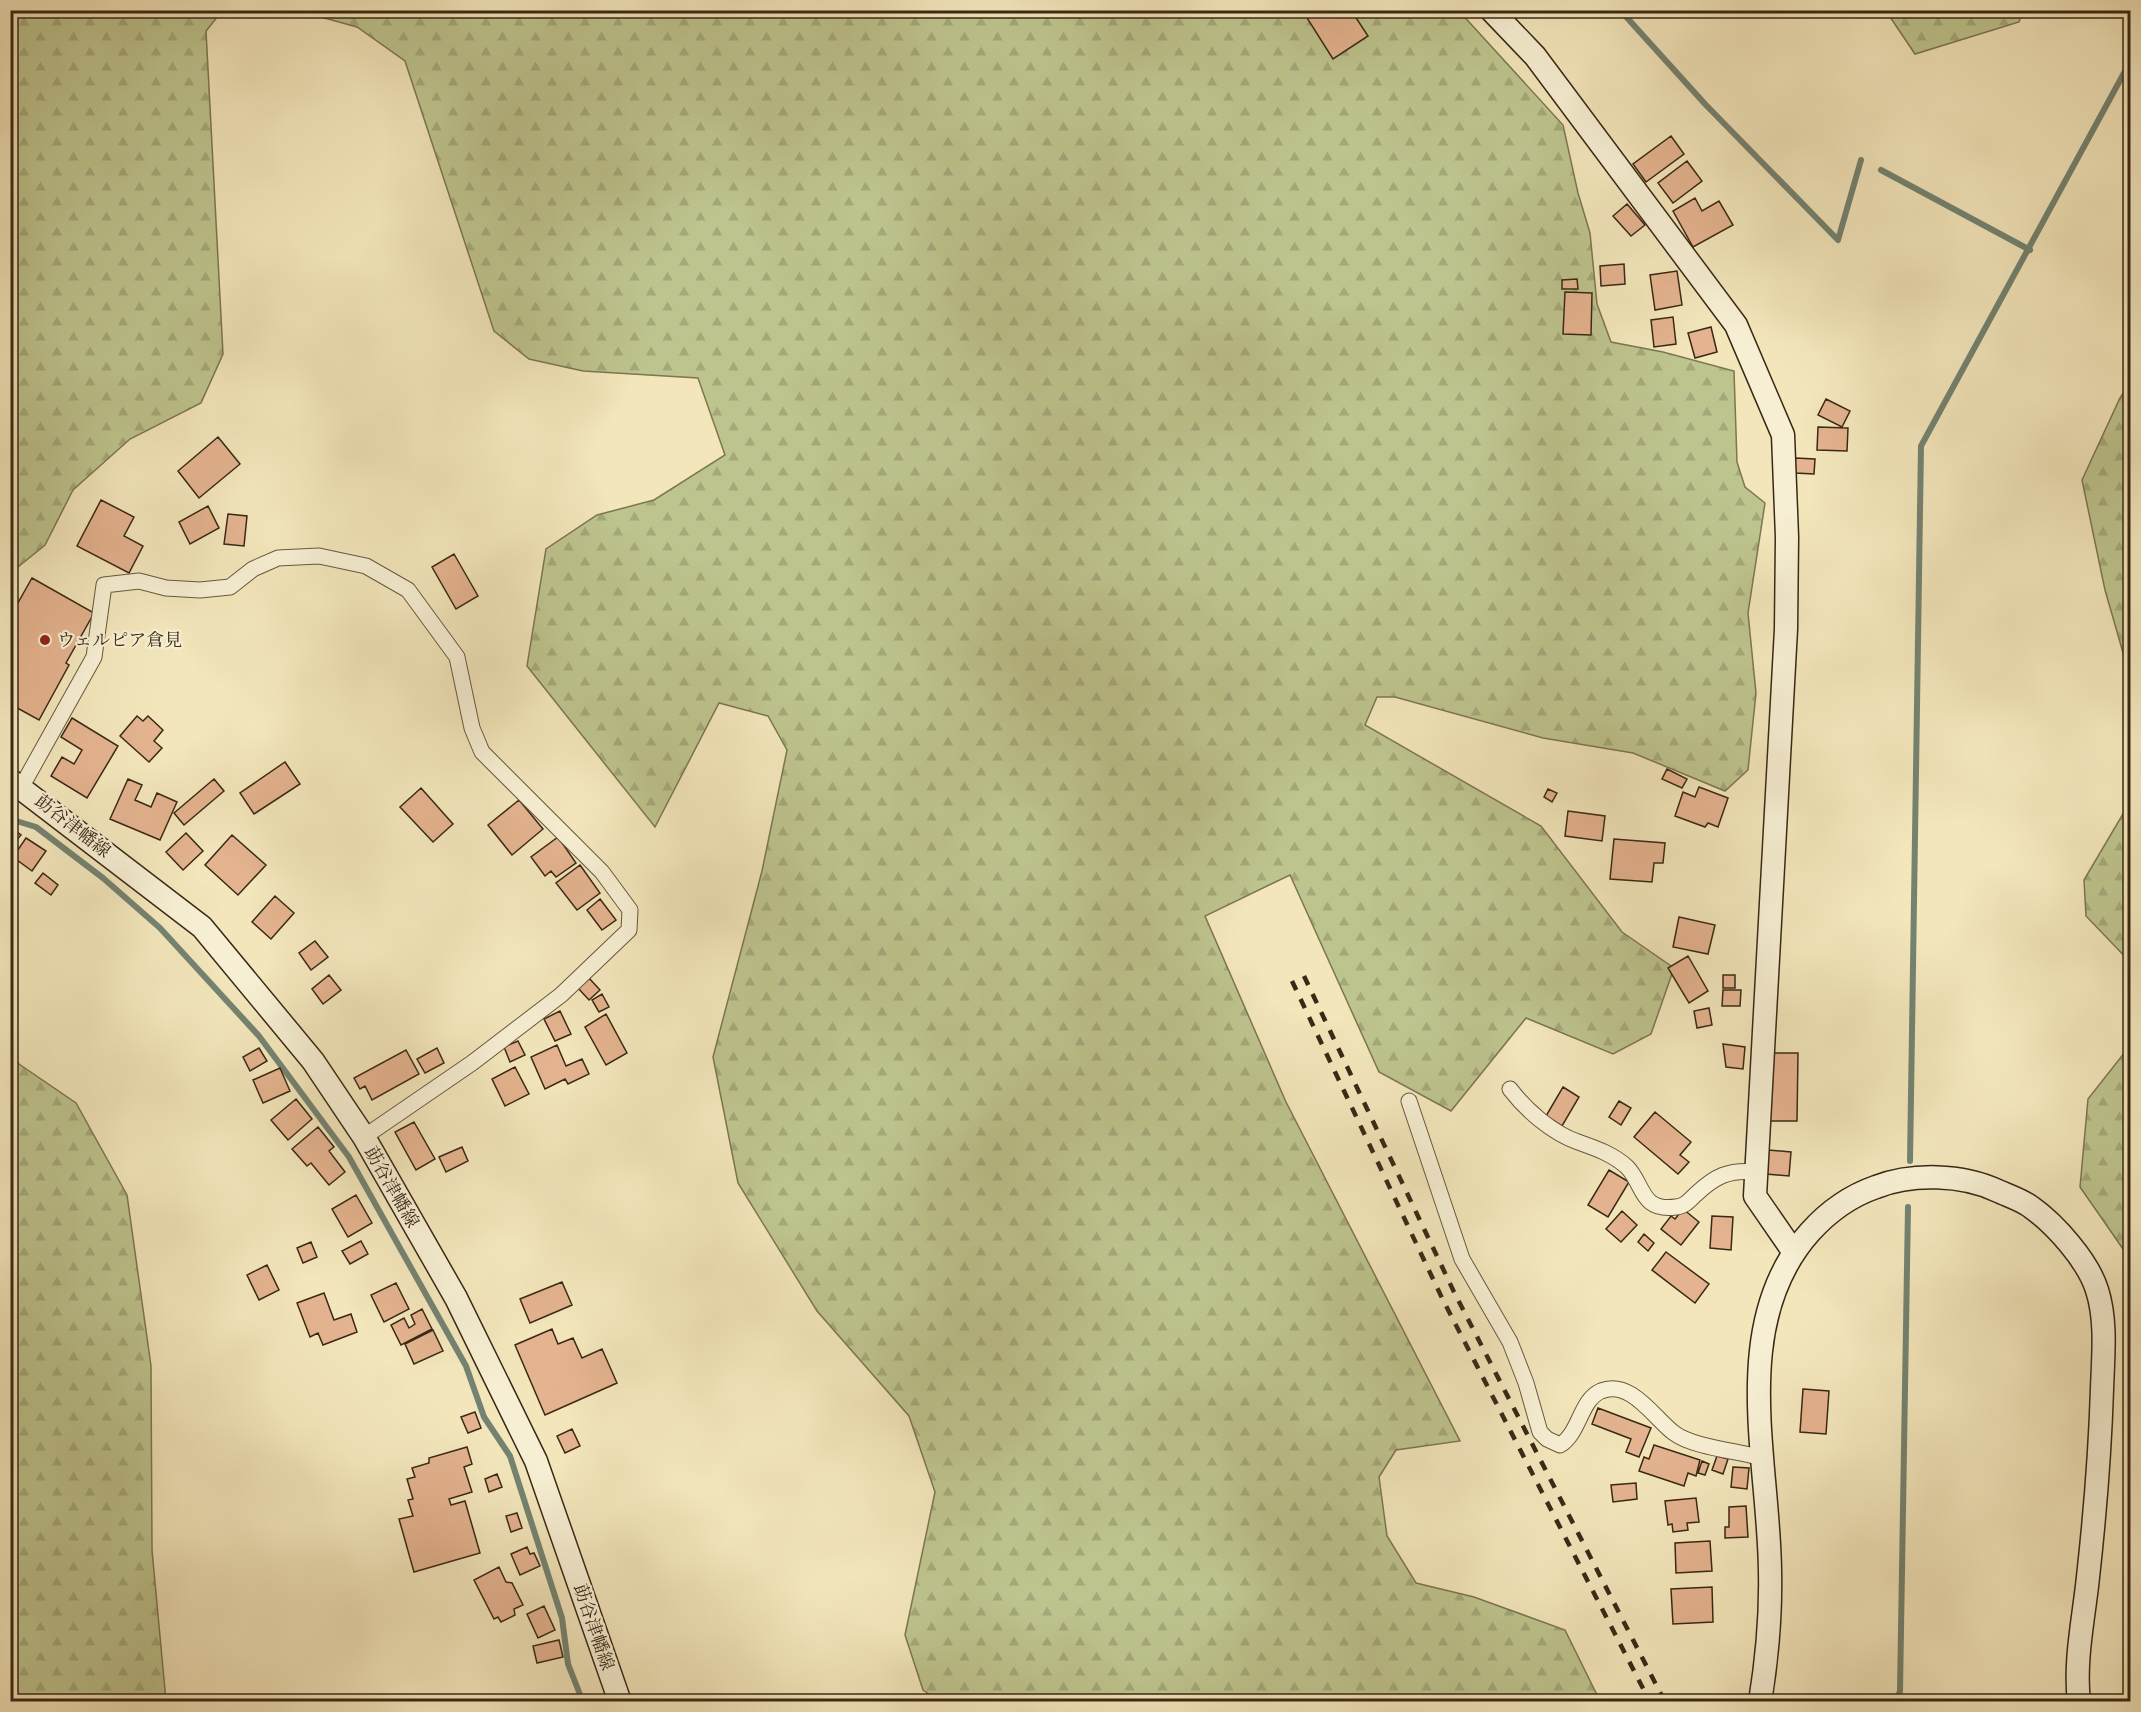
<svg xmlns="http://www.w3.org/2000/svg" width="2141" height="1712" font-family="'IM FELL French Canon','Noto Serif JP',serif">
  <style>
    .forest { fill: url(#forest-firs); stroke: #7c7652; stroke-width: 1.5 }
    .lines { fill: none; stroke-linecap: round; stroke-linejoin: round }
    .stream { stroke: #748371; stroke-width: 6 }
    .building { fill: #e4b38f; stroke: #3a2815; stroke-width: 1.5 }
    .street-casing { stroke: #68583e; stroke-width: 17 }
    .secondary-casing { stroke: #3a2815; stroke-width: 25 }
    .street { stroke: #f7efd3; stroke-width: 15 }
    .secondary { stroke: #f7efd3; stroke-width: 22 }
    .rail { stroke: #3a2815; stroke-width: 4.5; stroke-dasharray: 10 10; stroke-linecap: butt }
    .poi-dot { fill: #8f2418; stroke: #f7efd3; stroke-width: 2 }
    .labels { text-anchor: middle; stroke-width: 4.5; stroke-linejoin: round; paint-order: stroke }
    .poi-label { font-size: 18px; fill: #3a2815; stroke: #f7efd3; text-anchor: start }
    .street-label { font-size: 18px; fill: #3a2815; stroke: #f7efd3 }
  </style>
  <defs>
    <pattern id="forest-firs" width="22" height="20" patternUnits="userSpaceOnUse" patternTransform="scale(1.5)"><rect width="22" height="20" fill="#bec48e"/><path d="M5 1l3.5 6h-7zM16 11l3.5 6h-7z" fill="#a4a87a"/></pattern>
  </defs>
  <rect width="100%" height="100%" fill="#f3e6bb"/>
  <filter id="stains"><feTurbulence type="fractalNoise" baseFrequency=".00333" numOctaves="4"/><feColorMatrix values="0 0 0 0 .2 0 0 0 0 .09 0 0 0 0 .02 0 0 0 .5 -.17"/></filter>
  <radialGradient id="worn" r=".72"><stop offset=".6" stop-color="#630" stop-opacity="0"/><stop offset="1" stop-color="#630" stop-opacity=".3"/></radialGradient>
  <path class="forest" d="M11 10 222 11 206 31 223 354 201 403 130 439 73 490 45 545 18 567 10 564Z
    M299 11H1459L1563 125 1578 193 1590 233 1597 304 1611 342 1663 352 1734 371 1737 462 1745 487 1765 503 1748 613 1756 693 1748 770 1725 791 1633 753 1543 738 1395 697H1377L1365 725 1541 826 1622 932 1674 968 1651 1034 1613 1054 1526 1018 1451 1111 1379 1072 1290 875 1205 916 1286 1102 1460 1441 1396 1450 1379 1477 1387 1536 1416 1583 1474 1597 1565 1630 1600 1701 941 1702 923 1690 905 1635 935 1492 909 1416 817 1311 738 1183 713 1057 762 871 787 750 768 716 719 703 655 827 527 666 546 549 597 515 654 500 725 455 698 378 583 371 529 359 494 331 405 61 357 27Z
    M1886 11H2023L2019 22 1915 54Z
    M2130 384V677L2105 590 2082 480 2120 398Z
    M2130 802V962L2086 916 2084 880Z
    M2130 1039V1259L2080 1187 2088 1099 2129 1047Z
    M11 1049 19 1064 76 1103 127 1195 151 1366 152 1550 166 1701H11Z"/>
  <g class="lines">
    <path class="stream" d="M1620 10 1705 104 1838 240 1861 160
      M1881 170 2030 250
      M10 819 36 827 103 878 160 928 259 1036 349 1157 466 1366 484 1417 510 1456 562 1618 568 1664 583 1702
      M1910 1161 1921 446 2130 62
      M1896 1702 1900 1691 1908 1207"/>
  </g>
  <path class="building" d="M1302 10H1351L1368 36 1333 59Z
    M1671 136 1684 154 1646 182 1633 164Z
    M1687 161 1702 181 1673 203 1658 183Z
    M1695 198 1702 211 1719 201 1733 225 1693 247 1673 211Z
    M1627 204 1645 225 1631 236 1613 216Z
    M1624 264 1625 284 1601 286 1600 266Z
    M1677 271 1682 305 1655 310 1650 275Z
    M1577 279 1578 289H1562V280Z
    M1565 292 1592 293 1591 335 1563 334Z
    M1673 317 1676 344 1654 347 1651 320Z
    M1711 327 1717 352 1695 358 1688 333Z
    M1826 399 1850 411 1842 427 1818 415Z
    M1818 427 1848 428 1847 451 1817 450Z
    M218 437 240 464 199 498 178 471Z
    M1795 458 1815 459 1814 474 1795 473Z
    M101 500 134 517 124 536 143 546 129 573 77 546Z
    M208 506 219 528 190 544 179 522Z
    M228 514 247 516 244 546 224 544Z
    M454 554 478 596 456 609 432 567Z
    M32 578 94 613 66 663 69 665 39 720 10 704V617Z
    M137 716 143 721 148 716 163 730 154 741 162 748 149 762 120 736Z
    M72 718 118 746 87 798 51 776 62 757 74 764 82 750 61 737Z
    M285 762 300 784 254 814 240 793Z
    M1667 769 1687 779 1682 788 1662 779Z
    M128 779 142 785 135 800 151 807 157 793 177 802 160 840 110 819Z
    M214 779 224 791 184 825 174 813Z
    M1699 787 1728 798 1718 827 1708 823 1705 827 1675 816 1683 792 1695 797Z
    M421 788 453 824 433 842 400 807Z
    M1548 789 1557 793 1552 802 1544 797Z
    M519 800 543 829 512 855 488 825Z
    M1568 811 1605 816 1602 841 1565 836Z
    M10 827 21 835 10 848Z
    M186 833 203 851 183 870 166 852Z
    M232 835 266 865 238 895 205 865Z
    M558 837 576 863 556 877 551 871 545 876 531 857Z
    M26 838 46 851 32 871 13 857Z
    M1614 839 1665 843 1663 863H1654L1652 882 1610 879Z
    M580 865 600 893 577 910 556 883Z
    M43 873 58 885 51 895 35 883Z
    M275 896 294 913 271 939 252 922Z
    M600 899 616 920 602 930 587 910Z
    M1679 917 1715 925 1708 954 1673 947Z
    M315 941 328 957 311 970 299 953Z
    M1688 956 1708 991 1689 1003 1668 968Z
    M329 975 341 990 323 1004 312 989Z
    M1723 975H1735V988H1723Z
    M589 978 600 990 589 1000 578 988Z
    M1723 990H1741L1740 1006H1722Z
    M602 994 609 1007 599 1012 592 1000Z
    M1709 1008 1712 1025 1697 1028 1694 1011Z
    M560 1011 571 1034 555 1041 544 1019Z
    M606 1014 627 1053 606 1065 585 1027Z
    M518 1041 525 1055 510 1062 504 1047Z
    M1723 1044 1745 1047 1743 1069 1726 1067Z
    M557 1045 566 1066 582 1059 589 1074 568 1084 565 1079 545 1089 531 1057Z
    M259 1048 267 1061 250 1071 243 1057Z
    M437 1048 444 1063 425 1073 417 1059Z
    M406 1050 419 1074 372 1100 365 1086 360 1089 354 1078Z
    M1771 1053H1798L1797 1121H1770Z
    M515 1067 529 1094 505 1106 492 1079Z
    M280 1068 290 1091 263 1103 253 1080Z
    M1563 1087 1579 1097 1562 1126 1546 1116Z
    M296 1099 312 1119 288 1140 271 1120Z
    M1619 1101 1631 1108 1621 1125 1609 1117Z
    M1655 1112 1691 1142 1680 1155 1689 1162 1678 1174 1634 1137Z
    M414 1122 435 1159 416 1170 395 1132Z
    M318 1127 334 1147 329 1151 345 1172 329 1185 311 1163 307 1166 292 1149Z
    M462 1147 468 1161 446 1172 439 1157Z
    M1768 1150 1791 1152 1789 1176 1766 1174Z
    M1609 1170 1629 1182 1608 1217 1588 1205Z
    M356 1195 372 1223 348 1237 332 1209Z
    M1683 1209 1699 1222 1681 1245 1661 1229 1671 1216 1675 1219Z
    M1622 1211 1637 1225 1621 1242 1606 1229Z
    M1712 1216 1733 1217 1731 1250 1710 1248Z
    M1644 1234 1654 1243 1648 1251 1638 1242Z
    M361 1241 368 1254 350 1264 342 1251Z
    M311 1242 317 1257 303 1263 297 1248Z
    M1666 1252 1709 1284 1695 1303 1652 1270Z
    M267 1265 279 1290 259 1300 247 1275Z
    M562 1282 572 1305 530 1323 520 1299Z
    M396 1283 409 1309 384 1322 371 1295Z
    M324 1293 334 1320 351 1314 357 1332 323 1345 318 1333 310 1337 297 1303Z
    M422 1309 432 1329 401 1345 391 1325 404 1318 409 1328 415 1324 411 1315Z
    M552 1329 558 1344 573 1338 582 1358 602 1349 617 1383 545 1415 515 1345Z
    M433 1330 443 1351 414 1364 405 1344Z
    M1803 1389 1829 1391 1826 1434 1800 1432Z
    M1598 1408 1651 1428 1639 1457 1626 1452 1631 1439 1592 1424Z
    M475 1412 481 1428 468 1433 461 1417Z
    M572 1429 580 1446 565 1453 557 1436Z
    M1654 1445 1700 1460 1696 1476 1688 1473 1684 1486 1639 1471 1644 1457 1649 1459Z
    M467 1447 472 1464 464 1467 472 1492 449 1499 451 1505 465 1501 480 1553 414 1572 399 1519 413 1516 408 1500 413 1499 407 1479 415 1477 412 1468 429 1463V1458Z
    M1717 1456 1728 1459 1723 1474 1712 1470Z
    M1702 1461 1709 1464 1705 1475 1698 1473Z
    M1733 1467 1749 1468 1747 1489 1731 1487Z
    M497 1474 502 1487 489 1492 485 1479Z
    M1636 1483 1637 1499 1613 1502 1611 1485Z
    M1696 1498 1699 1522 1687 1523 1688 1530 1673 1532 1672 1524 1668 1525 1665 1501Z
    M1746 1506 1748 1537 1725 1538V1527H1729V1507Z
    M517 1513 522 1528 511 1532 506 1516Z
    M1710 1541 1712 1571 1676 1573 1675 1543Z
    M527 1547 530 1554 534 1553 540 1566 520 1575 511 1554Z
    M499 1567 506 1582 512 1583 523 1605 514 1609 515 1615 501 1622 498 1617 494 1619 474 1580Z
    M1712 1587 1713 1622 1673 1624 1671 1589Z
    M544 1606 555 1630 538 1638 527 1614Z
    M559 1640 563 1657 537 1663 533 1646Z"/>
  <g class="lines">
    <defs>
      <path id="street" d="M22 786 94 657 104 585 139 581 166 588 200 590 230 587 253 569 278 558 319 556 366 566 408 590 457 657 472 728 482 752 602 872 630 910 629 930 561 995 472 1063 364 1137
        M1510 1089C1526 1110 1552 1133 1578 1142 1595 1148 1613 1154 1627 1167 1644 1184 1640 1212 1676 1207 1685 1206 1689 1201 1695 1195 1715 1176 1729 1169 1757 1172
        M1409 1101 1462 1259 1510 1342 1526 1383 1540 1432 1547 1439 1560 1445C1580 1433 1580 1400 1601 1391 1631 1379 1654 1418 1674 1433 1692 1447 1738 1451 1763 1458"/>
      <path id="secondary" d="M1491 10 1535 56 1736 325 1783 435 1787 537 1786 629 1755 1196 1793 1251
        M10 780 202 927 313 1061 364 1137 456 1298 536 1461 620 1702
        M1760 1702C1767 1659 1771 1614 1770 1571 1769 1460 1728 1324 1810 1232 1828 1212 1850 1196 1876 1187 1912 1173 1962 1174 1998 1191 2009 1196 2022 1200 2031 1207 2056 1225 2088 1261 2097 1290 2107 1321 2103 1357 2102 1389 2100 1452 2095 1514 2088 1577 2084 1617 2074 1661 2079 1702"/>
    </defs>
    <use href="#street" class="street-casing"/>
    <use href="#secondary" class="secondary-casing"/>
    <use href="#street" class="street"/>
    <use href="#secondary" class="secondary"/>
    <path class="rail" d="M1304 976 1454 1292 1665 1702
      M1292 981 1442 1298 1650 1702"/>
  </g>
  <circle class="poi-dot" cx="45" cy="640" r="6"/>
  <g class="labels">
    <g class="poi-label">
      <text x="57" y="646">ウェルピア倉見</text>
    </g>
    <g class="street-label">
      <text transform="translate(73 826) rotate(38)" y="6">莇谷津幡線</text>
      <text transform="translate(392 1187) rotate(60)" y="6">莇谷津幡線</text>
      <text transform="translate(594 1627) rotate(71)" y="6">莇谷津幡線</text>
    </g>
  </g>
  <rect width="2141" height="1712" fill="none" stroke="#f3e6bb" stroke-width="36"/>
  <rect x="12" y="12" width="2117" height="1688" fill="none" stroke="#3a2815" stroke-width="3"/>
  <rect x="18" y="18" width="2105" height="1676" fill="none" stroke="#3a2815" stroke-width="1.5"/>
  <rect width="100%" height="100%" filter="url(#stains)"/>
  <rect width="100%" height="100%" fill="url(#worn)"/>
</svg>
